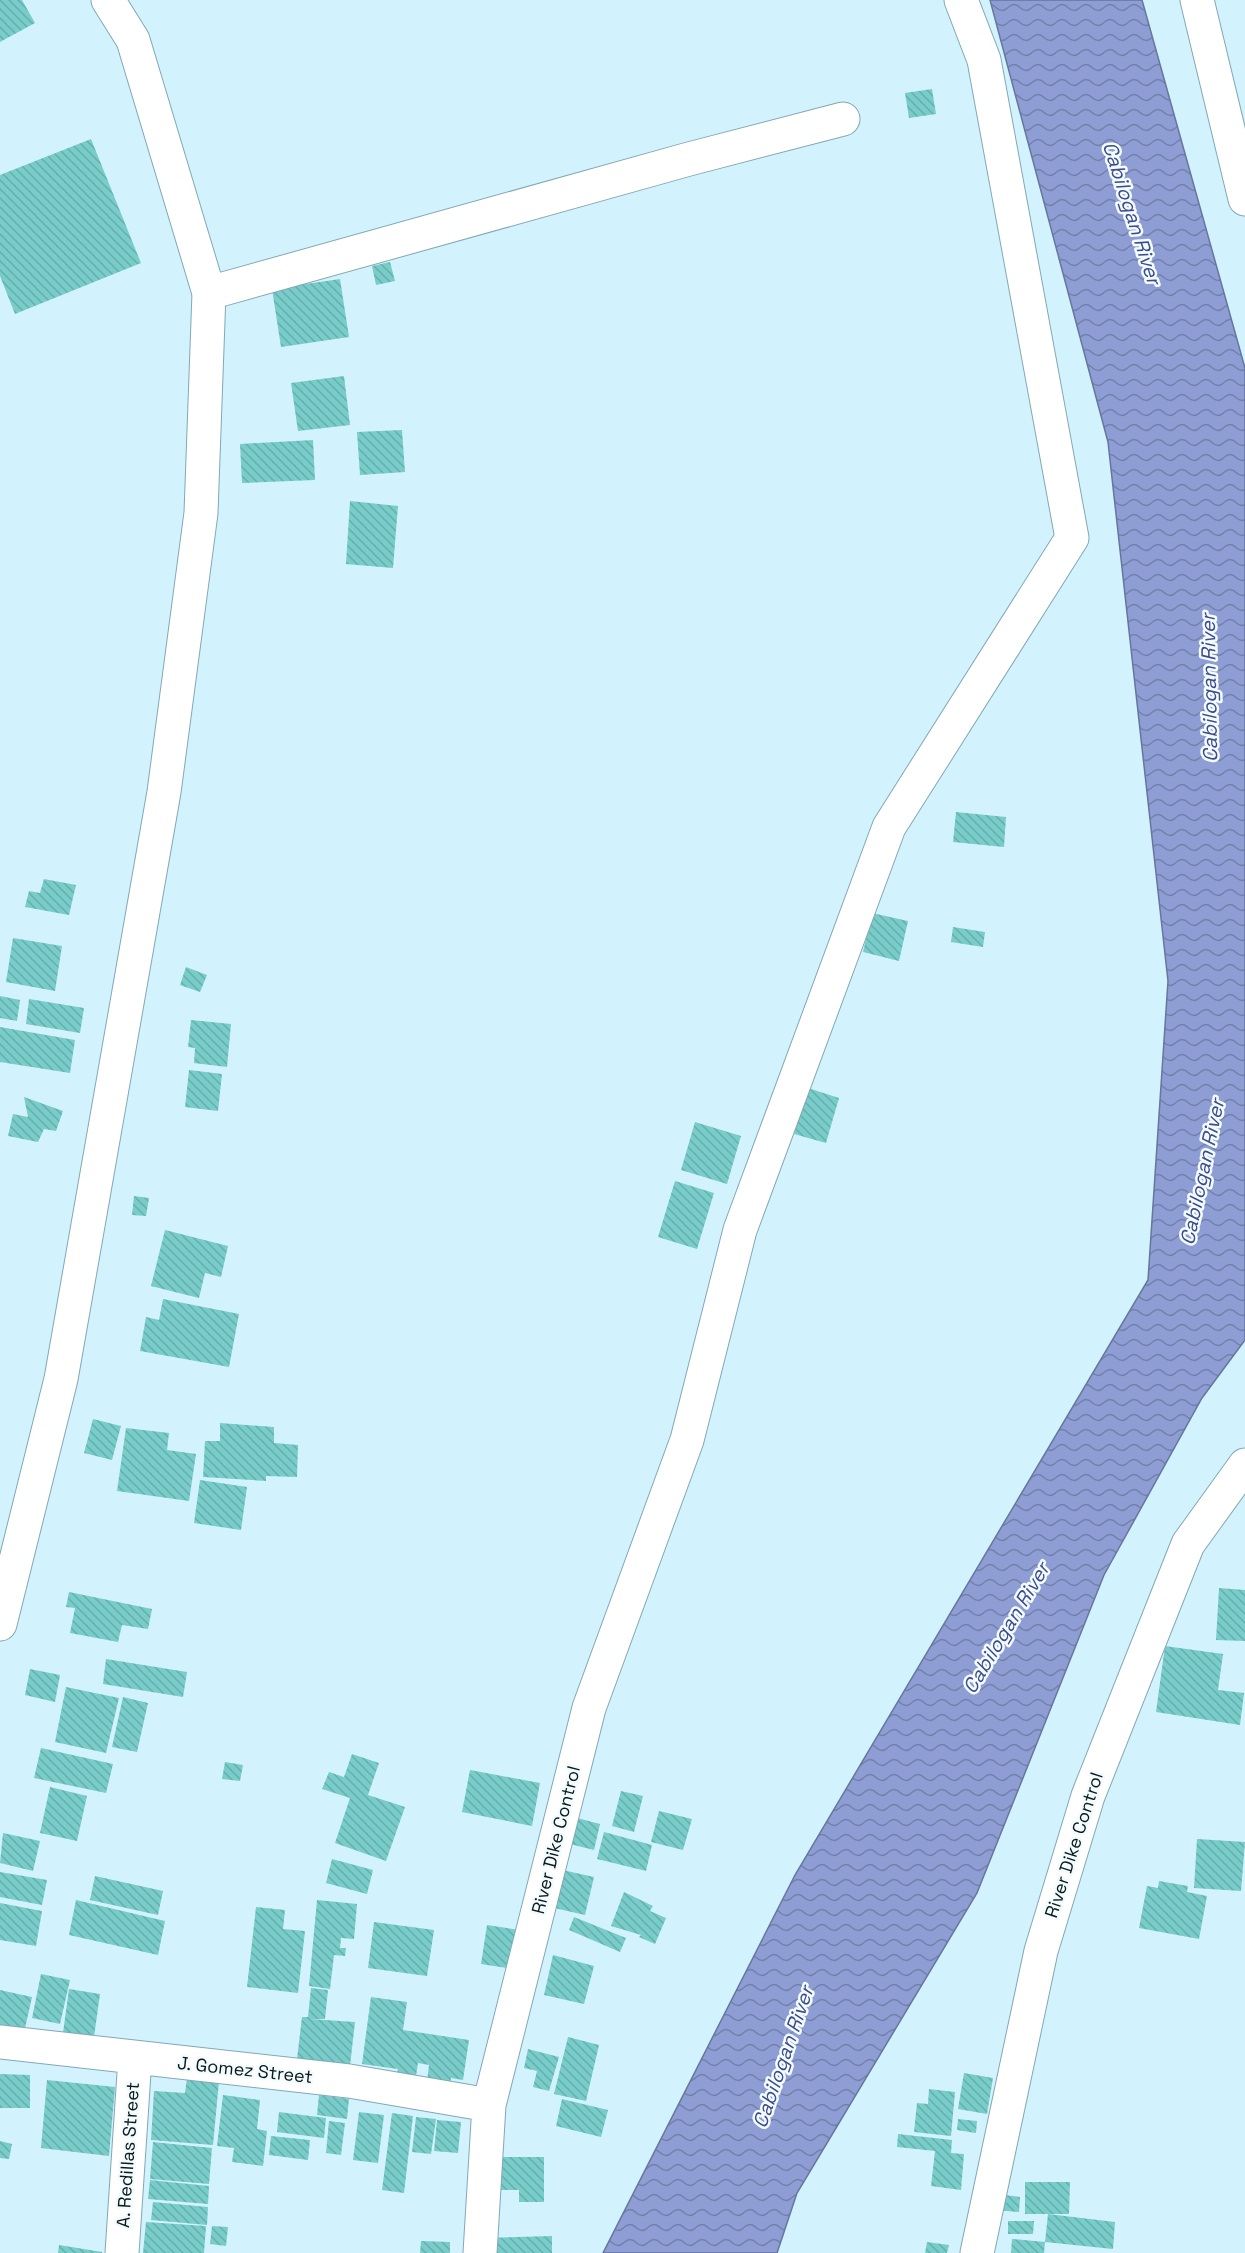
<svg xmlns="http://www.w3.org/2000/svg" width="1245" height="2253" font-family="'Space Grotesk',sans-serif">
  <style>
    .water { fill: url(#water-waves); stroke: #66769d; stroke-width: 1.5 }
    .building { fill: url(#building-back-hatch) }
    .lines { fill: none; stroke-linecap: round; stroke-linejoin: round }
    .minor-casing { stroke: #82a8b4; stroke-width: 35 }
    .major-casing { stroke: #82a8b4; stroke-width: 35 }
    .minor { stroke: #fff; stroke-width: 33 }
    .major { stroke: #fff; stroke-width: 33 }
    .labels { text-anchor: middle; stroke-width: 5; stroke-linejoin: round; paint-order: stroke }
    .street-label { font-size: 18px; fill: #0a191e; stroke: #f3fbfd }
    .water-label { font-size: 20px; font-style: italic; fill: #3b4b8e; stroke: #f3fbfd }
  </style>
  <defs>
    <pattern id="water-waves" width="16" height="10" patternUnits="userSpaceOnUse" patternTransform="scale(1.5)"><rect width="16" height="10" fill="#8e9ed4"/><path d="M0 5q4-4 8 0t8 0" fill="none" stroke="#7280ab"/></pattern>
    <pattern id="building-back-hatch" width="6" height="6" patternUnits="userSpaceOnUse" patternTransform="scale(1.5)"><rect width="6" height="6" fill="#78ccc9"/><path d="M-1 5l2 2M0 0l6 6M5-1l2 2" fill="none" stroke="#66afac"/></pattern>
  </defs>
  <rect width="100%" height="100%" fill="#d2f3fd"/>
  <path class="water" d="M990 0H1142L1245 368V1340L1202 1398 1104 1575 977 1893 797 2193 777 2253H603L795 1875 1148 1280 1168 981 1108 442Z"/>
  <path class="building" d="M0 0H22L35 23 0 42Z
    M932 89 936 114 909 118 905 93Z
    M91 139 141 263 15 314 0 276V175Z
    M390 262 395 281 376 285 372 266Z
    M340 279 349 337 281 347 272 289Z
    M344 376 350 425 298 431 291 383Z
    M402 430 405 472 360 475 357 432Z
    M313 440 315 480 242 483 240 444Z
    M350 501 398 506 393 568 346 564Z
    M956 812 1006 817 1004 847 953 842Z
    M44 879 76 885 69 915 25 907 29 891 40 893Z
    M872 913 908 921 899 961 863 952Z
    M953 927 985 932 983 947 951 942Z
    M13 938 62 946 55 991 6 982Z
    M186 967 207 975 200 992 180 985Z
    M0 996 20 1000 17 1021 0 1018Z
    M29 999 84 1008 80 1033 26 1024Z
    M191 1020 231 1024 227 1067 194 1063 195 1048 188 1047Z
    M0 1027 75 1040 70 1073 0 1062Z
    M189 1070 222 1074 218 1111 185 1107Z
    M808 1088 839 1098 826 1143 794 1134Z
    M24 1097 63 1111 56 1131 44 1129 38 1142 8 1136 13 1114 28 1117Z
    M695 1122 741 1136 727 1184 681 1170Z
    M675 1181 714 1193 697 1249 658 1237Z
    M134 1196 149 1198 146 1216 132 1215Z
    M165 1230 228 1246 221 1277 205 1273 199 1298 151 1286Z
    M163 1299 239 1314 229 1367 140 1351 146 1317 159 1320Z
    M93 1419 121 1426 112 1460 84 1453Z
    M220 1423 274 1427V1443L298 1445 297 1477 266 1476V1481L203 1477 205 1441H220Z
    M126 1428 169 1433 167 1450 196 1454 189 1501 117 1491Z
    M200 1480 247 1487 241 1530 194 1523Z
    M1219 1588 1245 1590V1641L1216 1640Z
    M69 1592 152 1609 148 1629 122 1625 118 1642 70 1633 75 1608 66 1607Z
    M1165 1646 1223 1654 1218 1690 1244 1693 1240 1725 1156 1712Z
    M106 1659 187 1672 183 1697 103 1684Z
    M30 1669 60 1675 55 1702 25 1695Z
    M66 1687 119 1698 106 1753 55 1742Z
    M123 1697 148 1703 137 1752 112 1747Z
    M41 1748 113 1764 106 1793 34 1778Z
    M352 1754 379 1763 368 1795 405 1807 386 1861 335 1843 350 1798 322 1789 329 1772 344 1777Z
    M225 1762 243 1765 240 1781 222 1779Z
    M470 1770 540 1783 532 1826 462 1812Z
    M50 1787 87 1796 77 1841 40 1833Z
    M621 1791 643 1796 634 1832 612 1826Z
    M659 1811 692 1819 683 1850 651 1842Z
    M577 1818 600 1824 594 1850 570 1844Z
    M604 1832 652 1845 646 1871 597 1859Z
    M3 1833 40 1841 33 1871 0 1863Z
    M1197 1839 1245 1842 1241 1891 1194 1888Z
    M332 1859 373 1870 367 1894 326 1883Z
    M558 1869 594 1877 585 1915 550 1907Z
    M0 1872 47 1880 42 1905 0 1897Z
    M95 1876 163 1891 158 1915 90 1900Z
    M1159 1881 1188 1886 1187 1892 1207 1896 1199 1939 1139 1928 1147 1886 1158 1888Z
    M624 1892 653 1906 650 1911 666 1918 655 1944 639 1937 641 1935 611 1926Z
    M76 1900 165 1921 158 1955 69 1935Z
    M317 1900 357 1904 354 1939 341 1938 340 1948H346L345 1956 334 1955 330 1989 309 1986Z
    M0 1903 42 1911 36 1946 0 1940Z
    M256 1907 285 1910 283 1929 305 1931 298 1993 247 1987Z
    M574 1917 626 1938 620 1952 569 1930Z
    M374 1922 434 1930 427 1976 368 1968Z
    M487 1925 519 1930 513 1969 481 1964Z
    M553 1955 594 1966 584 2004 544 1995Z
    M41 1974 70 1980 60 2024 32 2018Z
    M311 1988 328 1990 325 2019H310L355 2022 350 2066 297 2059 302 2017H308Z
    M69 1989 100 1994 94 2037 63 2033Z
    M0 1990 32 1997 24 2033 0 2028Z
    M371 1997 407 2002 403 2030 469 2040 463 2080 451 2078 450 2086 427 2082 429 2065 418 2063 416 2076 397 2073 398 2069 362 2064Z
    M568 2037 599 2045 586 2101 554 2094Z
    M528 2049 559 2057 549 2091 533 2087 537 2071 524 2068Z
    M964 2073 993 2078 987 2114 958 2109Z
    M0 2074 30 2075V2108H0Z
    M187 2078 219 2081 213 2145 151 2140 154 2091 185 2093Z
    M47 2080 115 2087 109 2156 41 2148Z
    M929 2089 955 2092 951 2136 914 2132 917 2103 928 2104Z
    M223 2095 260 2100 257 2129 267 2131 263 2166 232 2162 234 2148 217 2146Z
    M319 2095 349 2099 347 2119 317 2115Z
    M562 2099 608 2110 601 2137 556 2126Z
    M279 2112 326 2118 324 2138 277 2132Z
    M359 2112 384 2115 378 2163 353 2160Z
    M392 2113 413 2116 404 2193 382 2190Z
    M416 2117 436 2119 431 2154 412 2152Z
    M958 2119 977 2121 976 2133 957 2130Z
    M437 2120 461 2122 458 2153 434 2151Z
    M329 2121 345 2123 341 2155 326 2153Z
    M898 2134 952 2140 951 2153 964 2154 961 2190 931 2186 935 2151 897 2147Z
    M271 2136 310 2140 308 2160 269 2155Z
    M0 2141 12 2144 9 2159 0 2158Z
    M153 2142 212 2148 209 2184 150 2179Z
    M499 2157H544V2202H519V2190H500Z
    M150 2180 209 2186 208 2204 148 2199Z
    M1025 2182H1070L1069 2214H1025Z
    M998 2194 1020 2197 1019 2212 997 2210Z
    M153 2202 208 2207 207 2225 151 2220Z
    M1048 2214 1115 2222 1113 2249 1045 2242Z
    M1008 2221H1034L1033 2234H1008Z
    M146 2222 206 2226 204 2253H143Z
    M212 2226 228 2227 226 2246 210 2244Z
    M552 2236V2253H488L487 2238Z
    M1012 2239 1045 2242 1044 2253H1011Z
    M421 2241 450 2242V2253H420Z
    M927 2242 949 2245 947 2253H925Z
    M59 2245 102 2252V2253H58Z"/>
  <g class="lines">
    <defs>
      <path id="minor" d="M1197 0 1245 199
        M209 293 689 159 843 119
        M0 2042 349 2081 489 2105
        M122 2253 135 2058
        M480 2253 489 2105 589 1708 687 1440 740 1230 889 827 1072 538 984 60 961 0
        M977 2253 1041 1951 1088 1796 1188 1544 1245 1465"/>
      <path id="major" d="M0 1624 61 1379 164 792 201 513 209 293 133 40 108 0"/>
    </defs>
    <use href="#minor" class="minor-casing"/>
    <use href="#major" class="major-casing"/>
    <use href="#minor" class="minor"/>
    <use href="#major" class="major"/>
  </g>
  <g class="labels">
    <g class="street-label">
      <text transform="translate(556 1840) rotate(-76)" y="6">River Dike Control</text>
      <text transform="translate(1074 1845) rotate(-72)" y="6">River Dike Control</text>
      <text transform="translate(245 2070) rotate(6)" y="6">J. Gomez Street</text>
      <text transform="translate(128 2155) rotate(-86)" y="6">A. Redillas Street</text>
    </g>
    <g class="water-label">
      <text transform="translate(1132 213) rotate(72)" y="7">Cabilogan River</text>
      <text transform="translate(1209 688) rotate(-91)" y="7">Cabilogan River</text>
      <text transform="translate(1202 1172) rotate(-78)" y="7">Cabilogan River</text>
      <text transform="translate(1006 1628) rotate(-59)" y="7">Cabilogan River</text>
      <text transform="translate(783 2057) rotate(-71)" y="7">Cabilogan River</text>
    </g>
  </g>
</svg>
